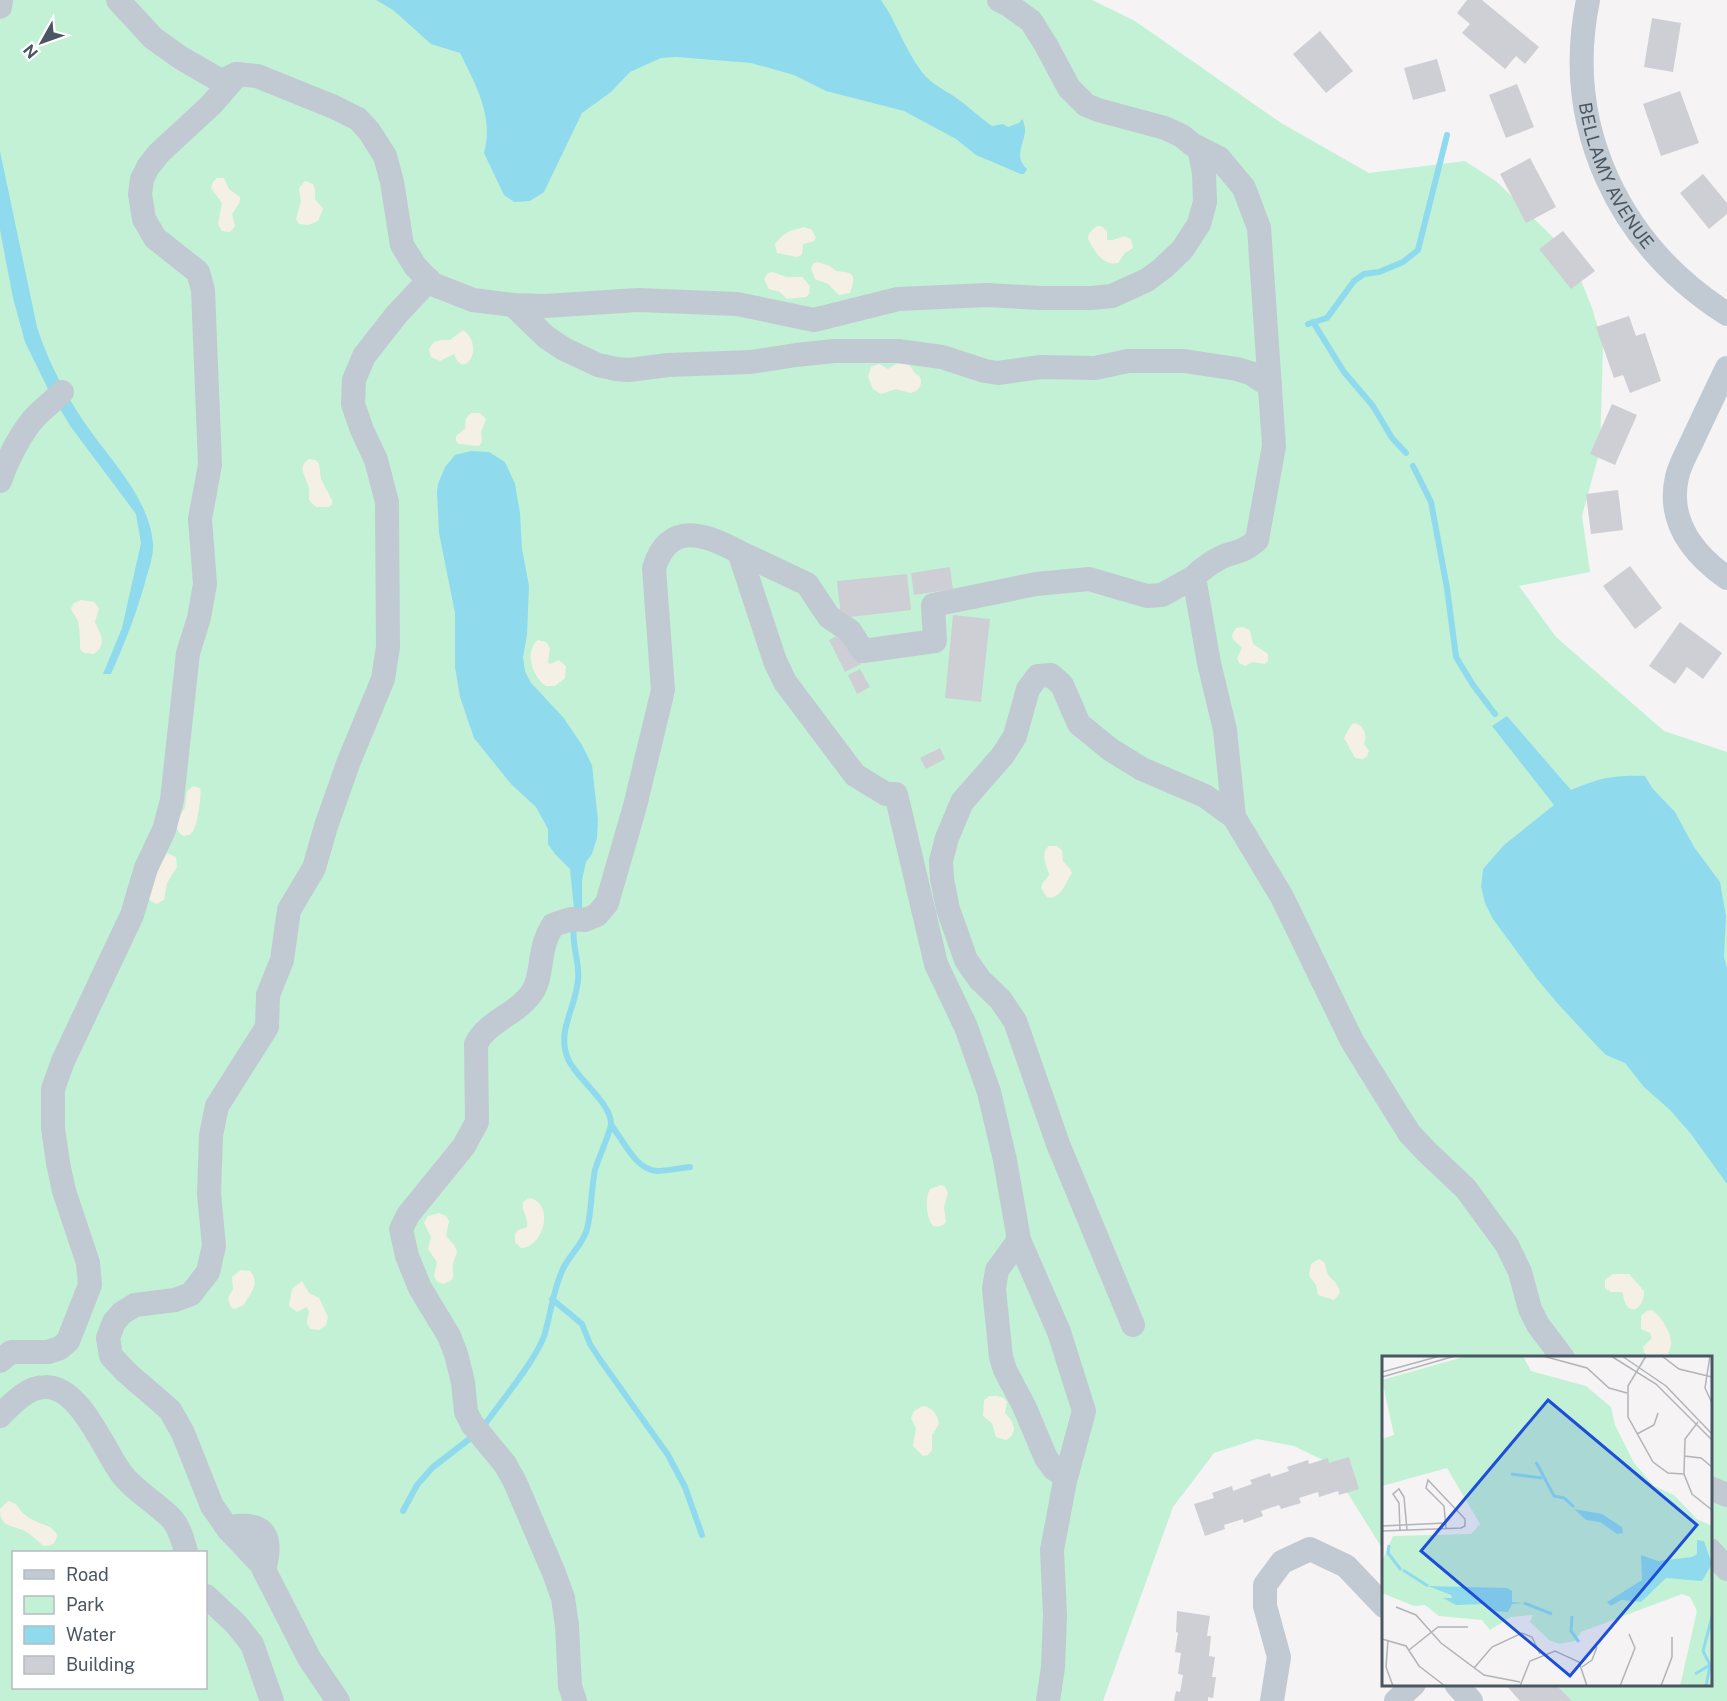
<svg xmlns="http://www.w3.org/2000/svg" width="1727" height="1701" font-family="'Public Sans',sans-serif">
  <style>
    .green { fill: #c3f1d5; fill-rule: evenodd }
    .sand { fill: #f5f0e5 }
    .water { fill: #90daee }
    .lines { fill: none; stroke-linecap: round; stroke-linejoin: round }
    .stream { stroke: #90daee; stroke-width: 6 }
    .building { fill: #cdcfd5 }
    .minor { stroke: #c1cad2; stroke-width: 24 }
    .labels { text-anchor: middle; stroke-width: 4.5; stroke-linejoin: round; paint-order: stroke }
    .street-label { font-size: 18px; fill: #4a5661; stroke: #fff }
    .inset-river { fill: none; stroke: #90daee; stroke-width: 3 }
    .inset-road { fill: none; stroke: #b1b4b9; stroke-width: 1.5 }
    .view { fill: #1d4ed8; fill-opacity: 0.15; stroke: #1d4ed8; stroke-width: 3 }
    .inset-edge { fill: none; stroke: #4a5661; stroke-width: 3 }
  </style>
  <rect width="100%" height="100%" fill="#f5f3f3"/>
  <path class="green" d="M0 0H1092L1135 21 1281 123 1369 173 1465 161 1497 182 1571 255 1592 308 1603 345 1600 450 1582 516 1590 572 1519 586 1556 637 1664 731 1727 752V1701H1549L1533 1685 1710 1684V1358H1384L1383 1548 1380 1545 1329 1463 1294 1446 1257 1439 1214 1453 1173 1507 1103 1701H0ZM14 1552H206V1688H14Z"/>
  <path class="sand" d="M217 178H224L229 189 240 197V202L232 214 235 226 230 232 222 231 218 224 222 203 211 188 213 182Z
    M305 181 313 184 315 190V199L323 209 318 221 308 225 299 224 296 219 301 201 299 188Z
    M1097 226H1101L1107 231V240H1113L1124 236 1131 239 1133 248 1125 253 1118 263C1103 266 1094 251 1088 239L1089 233Z
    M804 227 812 230 816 238 814 241 803 244 802 255 797 257 777 253 775 244C783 233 791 230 804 227Z
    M817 262 830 266 836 271C855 273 856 274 850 293L839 295 828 284 815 279 811 268 813 264Z
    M773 272 786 277H802L810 286 809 294 806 297 787 299 780 292 769 289 764 279 768 273Z
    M463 330C486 346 464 382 454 354L440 361 431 357 429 350C433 339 440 340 450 340Z
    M898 363 909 365 915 373 920 377C923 386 918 392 910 393L896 389 881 394 873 389 868 377 871 367 879 364 888 369Z
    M471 413H480L486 419 481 432 482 442 479 446 459 444 456 441V436L465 429 466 418Z
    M309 459 316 460 319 464 321 479 332 500V504L329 507H316L309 500C309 496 310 489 308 485 305 474 297 467 309 459Z
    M81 600 94 602 99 608 95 622C100 635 108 643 94 654L84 653 80 649C80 640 80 630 78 622 77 617 72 613 71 608L74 603Z
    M1242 627 1250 630 1253 644 1268 654V661L1265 664 1252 662 1245 666 1239 663 1237 658 1242 648 1233 639 1232 635 1236 628Z
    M538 640 546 642 550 648 548 663 551 664 559 660 566 666 565 678 555 686H546C532 677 524 652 538 640Z
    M1355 723C1365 727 1367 735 1364 744L1369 751 1367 756 1363 759 1355 758 1344 738 1351 725Z
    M193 786 200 788C202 794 197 826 193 831 190 835 189 835 184 836 171 829 178 817 185 808L187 791Z
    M1049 846H1056L1062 850 1063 861 1071 870 1072 873C1065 883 1060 901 1047 897L1041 888 1042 884 1049 875C1047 865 1039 854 1049 846Z
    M167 853 176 857 177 867 167 883 164 900 156 904 148 899 155 874Z
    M941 1185 945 1187 948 1193 944 1207 946 1222C942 1227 938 1227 933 1226 926 1219 925 1197 930 1189Z
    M529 1198C556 1203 543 1248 521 1248L515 1242V1234L518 1230 527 1227C529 1217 521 1212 523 1202Z
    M439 1213 446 1216 449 1221 446 1236 455 1246 457 1252C456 1256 454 1259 453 1263 451 1274 459 1280 442 1284L436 1280 434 1276 437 1262 428 1249 431 1237 424 1223 428 1216Z
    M1319 1259 1325 1263C1327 1283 1337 1277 1340 1293L1334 1300 1318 1295 1316 1285 1309 1276 1311 1264Z
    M241 1270 250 1271C261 1284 250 1293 244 1305L234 1309 230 1306 228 1298 233 1289 232 1277Z
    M1613 1274H1629L1644 1291C1645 1299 1637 1317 1627 1306 1624 1303 1624 1296 1622 1292H1611L1605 1288V1280Z
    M302 1281 309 1293 319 1298 328 1317 326 1325 319 1330 311 1329C304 1323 308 1319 309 1312L307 1307 297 1312 289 1306 292 1289Z
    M1652 1310C1661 1316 1671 1332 1671 1343 1671 1348 1668 1353 1667 1357H1649L1644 1352 1643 1347 1652 1338 1650 1333 1641 1329V1316L1647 1311Z
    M997 1396 1004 1398 1007 1402 1005 1413C1014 1422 1019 1433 1006 1440L996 1437 992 1423 983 1416 984 1400 990 1396Z
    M923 1406C932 1407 938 1415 939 1424L932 1435V1450L928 1455 923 1456 913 1446 916 1428 911 1418 914 1411Z
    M8 1501 16 1504C29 1527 50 1520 57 1535 56 1543 52 1546 44 1546 38 1542 34 1537 28 1533 15 1524 0 1530 0 1509Z"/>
  <path class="water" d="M376 0H881C897 23 905 50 922 72 931 84 943 89 955 97 968 106 979 117 992 126L1003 124 1008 127 1019 123 1022 119C1033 137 1009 153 1027 169L1024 174H1021L976 155 956 139 904 111 826 91 794 75 751 63 677 57 661 58 630 72 611 92 582 113 544 192 530 201 514 202 504 195 484 153C494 117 476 85 460 53L431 44 393 10Z
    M0 151 37 327C48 362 67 398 89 429 113 463 149 499 153 543 154 555 149 568 146 579 137 612 125 643 111 674H103L122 628 141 543 136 514 71 427 49 391 25 342 13 298 0 230Z
    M471 451 489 452 505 462 515 484 520 513 522 549 529 586 527 635 523 657 525 671 531 683 563 717 582 745 592 765 598 820 597 838 592 854 586 862 582 880V911L574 909 570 869 555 854 548 844V829L536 807 511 784 474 738 460 697 455 667V613L439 533 437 492 438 484 445 467 455 455Z
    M1507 716 1571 790C1600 778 1613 775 1645 776L1653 789 1675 812 1694 847 1720 882 1726 916 1724 957 1727 968V1184L1691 1134 1670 1110 1644 1087 1625 1063 1606 1055 1598 1047 1559 1005 1537 979 1493 919 1485 903 1481 887 1483 869 1504 845 1554 805 1492 726Z"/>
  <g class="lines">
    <path class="stream" d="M1313 322 1344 372 1373 406 1392 438 1406 453
      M1308 324 1327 318 1354 281 1364 274 1379 272 1403 262 1418 250 1447 135
      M1413 466 1431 502 1447 588 1456 657 1473 685 1495 714
      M611 1125C623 1139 635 1170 657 1171 667 1171 679 1168 690 1167
      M552 1299 582 1324 590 1344 599 1358 668 1455 685 1487 702 1535
      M483 1427C499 1404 538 1358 545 1333 551 1312 553 1291 562 1271 568 1256 583 1245 587 1229 592 1209 591 1189 595 1170 598 1158 611 1132 611 1123 610 1102 577 1079 568 1059 556 1031 576 1008 578 980 580 961 571 945 574 926
      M403 1511 417 1485 433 1467 472 1437"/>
  </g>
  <path class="building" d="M1467 0H1482L1539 47 1525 64 1516 56 1505 69 1462 33 1470 24 1457 13Z
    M1652 18 1681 23 1673 72 1644 67Z
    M1320 31 1353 71 1326 93 1293 54Z
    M1437 59 1446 91 1413 100 1404 68Z
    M1517 84 1534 127 1506 138 1489 95Z
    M1680 91 1699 143 1661 156 1643 104Z
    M1530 158 1556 207 1526 223 1500 174Z
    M1703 174 1727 203V214L1709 229 1680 193Z
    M1563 231 1595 271 1571 289 1539 249Z
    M1629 316 1636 336 1645 333 1661 381 1630 393 1623 375 1614 378 1596 327Z
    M1612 404 1637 415 1615 465 1590 454Z
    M1618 490 1623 530 1591 534 1586 494Z
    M1630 566 1662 608 1635 629 1603 586Z
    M950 567 953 589 914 595 911 573Z
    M907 574 911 610 841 618 837 581Z
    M953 615 990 619 981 702 945 698Z
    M1680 622 1722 653 1703 679 1687 667 1675 684 1649 666Z
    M845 632 861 664 845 672 829 640Z
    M860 669 870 687 857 694 848 675Z
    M940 748 945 759 926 769 920 758Z
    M1349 1457 1359 1489 1339 1495 1338 1491 1319 1497 1318 1492 1299 1498 1301 1503 1281 1509 1279 1505 1261 1511 1263 1516 1244 1523 1243 1519 1224 1525 1225 1529 1205 1536 1194 1504 1214 1498 1212 1493 1232 1486 1233 1491 1252 1484 1250 1480 1270 1473 1271 1477 1289 1471 1287 1467 1308 1460 1309 1464 1328 1458 1329 1463Z
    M1177 1611 1210 1616 1207 1636H1211L1209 1656 1215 1657 1212 1677H1216L1213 1698 1208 1697V1701H1174L1176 1691 1180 1692 1183 1675 1178 1674 1181 1653 1175 1652 1178 1633 1176 1632Z
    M1505 1684H1555L1572 1701H1520Z"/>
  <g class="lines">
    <g class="minor">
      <path d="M118 0 153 38 181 58 221 81 236 74 257 76 334 107 358 119 369 131 385 156 392 182 402 245 415 266 432 284 473 300 513 305 545 306 638 300 737 304 814 320 898 299 987 295 1041 298H1091L1112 296 1147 280 1163 268 1182 250 1199 224 1205 202 1204 173 1199 148"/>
      <path d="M999 0 1009 5 1031 21 1046 45 1069 88 1086 105 1098 110 1165 128 1182 136 1193 145 1219 158 1244 188 1259 228 1274 446 1257 540C1241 555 1234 550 1218 559 1209 564 1201 570 1194 577L1209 663 1225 730 1234 817 1282 897 1352 1041 1394 1109 1410 1134 1427 1152 1466 1189 1507 1245 1520 1272 1530 1309 1538 1325 1563 1358"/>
      <path id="s1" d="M1588 0C1562 127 1619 245 1727 314"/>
      <path d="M0 7 1 0"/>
      <path d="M513 305 546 337 564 349 598 365 616 369 629 370 668 365 751 362 796 355 834 351H898L942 357 985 371 998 373 1041 367 1095 368 1128 361H1184L1237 369 1250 373 1270 386"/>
      <path d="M1727 368C1716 390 1706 412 1695 435 1689 449 1680 463 1677 477 1667 521 1693 554 1727 578"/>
      <path d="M0 481C7 460 22 430 38 414 46 407 54 400 62 392"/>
      <path d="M739 552 807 584 829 617 850 631 863 651 935 641 933 605 1036 584 1089 579 1147 596 1162 595 1194 577"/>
      <path d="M1019 1240 997 1270 994 1289 1001 1357 1005 1370 1024 1406 1046 1458 1054 1469 1066 1476"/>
      <path d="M1133 1325 1058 1144 1015 1021 1000 999 980 980 966 960 948 909 942 879 941 861 947 838 962 802 1003 755 1015 736 1028 689 1038 676 1051 675 1062 685 1079 724 1111 750 1142 769 1205 796 1234 817"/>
      <path d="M0 1361 11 1352H48L60 1348 68 1341 90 1285 88 1263 64 1191 58 1163 53 1128V1089L63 1061 132 915 146 868 164 830 172 800 188 653 199 618 205 584 200 519 210 465 203 290 198 272 155 238 144 219 140 194 142 179 148 167 159 153 211 105 238 74"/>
      <path d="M0 1416C12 1404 27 1387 45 1387 80 1386 104 1450 121 1473 135 1492 156 1502 172 1519 180 1528 183 1541 186 1552"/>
      <path d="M1710 1488 1727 1495"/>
      <path d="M229 1530 231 1527C267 1521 273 1539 264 1570"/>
      <path d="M1710 1550 1727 1569"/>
      <path d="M206 1596 236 1624 252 1644 272 1701"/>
      <path d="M1456 1684 1471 1701"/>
      <path d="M338 1701 309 1658 261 1564 229 1530 212 1506 183 1433 170 1410 126 1372 111 1356 108 1338 114 1322 122 1313 135 1305 175 1300 191 1294 208 1272 214 1246 209 1194 211 1135 217 1106 267 1027 268 995 282 960 289 910 314 868 326 826 349 761 383 679 388 647 387 502 376 460 362 430 353 404 354 380 364 356 397 314 429 280"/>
      <path d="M575 1701 570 1686 567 1626 563 1598 554 1573 515 1482 505 1464 472 1424 466 1412 463 1382 456 1354 449 1336 420 1288 407 1256 401 1229 408 1215 464 1146 477 1122 476 1044C489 1019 518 1015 533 991 541 978 540 957 545 942 547 936 550 930 553 925L571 919 585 920 597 915 607 903 635 806 663 690 654 568C669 520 706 534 739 552L775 661 785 682 855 775 886 794H896L936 964 966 1027 989 1092 1005 1160 1019 1240 1059 1332 1084 1411 1065 1481 1052 1550 1055 1615 1053 1667 1048 1701"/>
      <path d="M1272 1701 1279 1657 1265 1606V1585L1282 1562 1310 1549 1346 1566 1384 1606"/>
      <path d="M1396 1701 1414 1684"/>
    </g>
  </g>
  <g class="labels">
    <g class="street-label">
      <text dy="6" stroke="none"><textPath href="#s1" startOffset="183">BELLAMY AVENUE</textPath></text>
    </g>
  </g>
  <g transform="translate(1382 1356)">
    <rect width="330" height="330" fill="#f5f3f3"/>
    <path d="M85 0H141L149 15 204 30 229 51 233 69 252 107 272 130 292 139 315 163 330 170V330H298L315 255 308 241 300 238 199 276 193 285 177 288 167 284 148 266 151 259 129 261 108 274 100 264 57 260 43 249 32 250 0 237V205L11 180 89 178 98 168 65 112 0 130V83L12 79 0 24Z" fill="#c3f1d5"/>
    <path d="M192 153 220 158 240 171 241 177 235 178 218 166 204 164ZM315 184 322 185 330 208 320 225 284 222 259 246 239 244 229 250 225 246 260 224 259 199 276 205 310 201 315 198ZM46 230 125 232 130 235V246L142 247 130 248 126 256 111 255 101 248 74 249 61 242H70L69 239Z" fill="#90daee"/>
    <path class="inset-river" d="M154 106 172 140 182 142 192 151M129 118 160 122M7 189 6 197 19 214M21 214 46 230M142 247 170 258M190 260 189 275 197 286M313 318 328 309 321 295 330 261M324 330 328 310"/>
    <path class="inset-road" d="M161 0 205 12 227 32 245 37M229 0 274 28 330 84M240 0 284 30 330 78M264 0 246 30V61L271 106 286 117 302 118M280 0 297 13 330 21M328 0 323 32 330 47M0 16 58 0M0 21 73 0M316 66 303 83 302 118 310 138 330 154M255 78 272 69 276 57M302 100 319 102 330 111M0 170 63 167M1 175 79 172 83 170V163L46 124 44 132 62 150 64 172M18 175 17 147 11 138 17 133 22 141 25 174M14 251 34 259 59 287 102 319 138 326M0 283 24 290 37 310 63 330M6 284 4 311 11 330M27 294 56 271H86M200 311 210 304 215 291M92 312 110 291 140 277 150 281 158 298M138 330 148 305 173 295 197 306 205 330M238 330 253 292 247 278M279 330 290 301V281"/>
    <path class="view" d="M166 44 315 169 188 320 39 195Z"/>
    <rect width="330" height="330" class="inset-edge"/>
  </g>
  <rect x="12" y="1551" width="195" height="138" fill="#ffffff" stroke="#b7bbc0" stroke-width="1.5"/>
  <rect x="24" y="1570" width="30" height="9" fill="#c1cad2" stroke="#b7bbc0" stroke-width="1.5"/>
  <text x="66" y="1581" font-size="18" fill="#4a5661">Road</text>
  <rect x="24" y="1596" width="30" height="18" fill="#c3f1d5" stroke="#b7bbc0" stroke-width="1.5"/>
  <text x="66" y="1611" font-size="18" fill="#4a5661">Park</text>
  <rect x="24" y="1626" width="30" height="18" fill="#90daee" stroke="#b7bbc0" stroke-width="1.5"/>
  <text x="66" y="1641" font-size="18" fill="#4a5661">Water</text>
  <rect x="24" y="1656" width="30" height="18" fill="#cdcfd5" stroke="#b7bbc0" stroke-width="1.5"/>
  <text x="66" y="1671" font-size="18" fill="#4a5661">Building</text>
  <g transform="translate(42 42) rotate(230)" stroke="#ffffff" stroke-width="4.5" paint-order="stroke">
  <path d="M0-4.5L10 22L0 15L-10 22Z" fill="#4a5661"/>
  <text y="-9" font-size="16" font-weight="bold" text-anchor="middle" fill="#4a5661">N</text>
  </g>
</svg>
